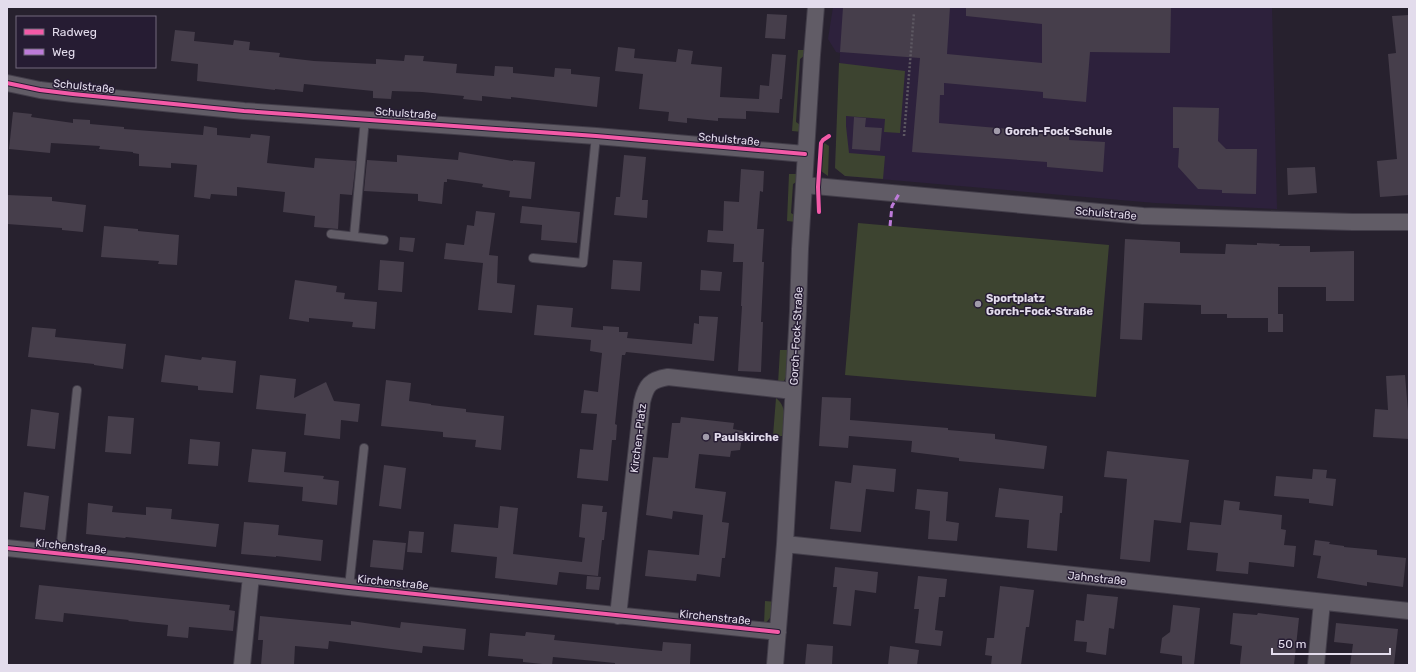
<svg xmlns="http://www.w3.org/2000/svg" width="1416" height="672" font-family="Rubik,sans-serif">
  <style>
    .built { fill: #2d213c }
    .green { fill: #3d4430 }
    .building { fill: #463e4b }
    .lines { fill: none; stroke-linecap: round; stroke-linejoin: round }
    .service-casing { stroke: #423d49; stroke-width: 10 }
    .minor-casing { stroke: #423d49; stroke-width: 18 }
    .path { stroke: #5d5862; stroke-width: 2.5; stroke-dasharray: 2 2; stroke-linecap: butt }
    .service { stroke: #615c66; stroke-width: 8 }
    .minor { stroke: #615c66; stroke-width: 16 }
    .quiet { stroke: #bd7bd9; stroke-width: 3; stroke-dasharray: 6 3; stroke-linecap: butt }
    .cycleway-casing { stroke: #261c33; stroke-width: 6 }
    .cycleway { stroke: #f35aa7; stroke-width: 4 }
    .poi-dot { fill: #a19baa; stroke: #261c33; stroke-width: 1.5 }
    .labels { text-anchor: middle; stroke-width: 3; stroke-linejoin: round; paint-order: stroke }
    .street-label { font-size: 11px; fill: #e3dcec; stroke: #261c33 }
    .poi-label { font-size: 11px; font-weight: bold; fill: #e3dcec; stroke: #261c33; text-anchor: start }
  </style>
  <rect width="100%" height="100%" fill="#27212e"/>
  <path class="built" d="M833 7H1272L1277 209 1155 203 845 176 835 168 840 53 836 52 828 39Z"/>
  <path class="green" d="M798 50H805V55L800 59 796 122 803 127V132L792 131Z
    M839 63 905 71 900 133 884 132 885 119 846 116V126L849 153 885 156 883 179 845 176 835 168Z
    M823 142 829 146 828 176 821 171Z
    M789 174H798V181L793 184 791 213 796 216V222L787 221Z
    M858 223 1109 245 1096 397 845 375Z
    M780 350H788L787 375 784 381 778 384Z
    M776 398C788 407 784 423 784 436H773Z
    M765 601 777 602C774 611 772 618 764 624Z"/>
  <path class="building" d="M843 7H950L947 54 1042 63V24L966 16V7H1171L1170 53 1090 52 1086 102 1043 98V92L944 83V95H940L939 123 1069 134V140L1105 142 1103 172 1047 167V162L912 152 920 58 840 52Z
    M767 14 787 15 785 39 765 38Z
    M1409 15V195L1380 197 1377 161 1397 159 1388 54 1396 53 1392 16Z
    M175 30 195 32 194 41 233 45 234 40 250 42 249 50 280 53 279 57 314 61 376 64V59L404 61 405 55 424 56 423 61 457 64 456 73 494 76 495 66 513 67V73L554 77 555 68 571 69V74L600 77 597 107 511 97V99L482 96V101L463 99 464 96 422 92 392 91 391 99 373 98V91L304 84 303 92 275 89V90L197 81 198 64 171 61Z
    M618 47 635 49 634 58 676 62 678 49 693 51 691 64 722 67 720 97 759 99 760 85 769 86 772 54 786 55 782 99H780L779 113 746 111V119L718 118V121L687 118V123L668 121 669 112 639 109 643 74 615 71Z
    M1173 107 1219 108 1218 141 1226 149H1257L1256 194 1222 193V190L1198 189 1178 167 1179 148H1173Z
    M13 112 32 114 31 117 73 123V119L90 120V124L124 127V129L203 135 204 126 217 128V135L250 138 251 134 270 136 267 163 314 168 315 158 356 161 352 195 340 194 338 229 314 227 315 216 283 212 285 192 237 187V196L211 194 210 199 194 197 197 165 171 163V168L139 166V154L133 153V152L99 149 100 146 51 143 50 153 9 149Z
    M854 117 866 118 865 127 882 128 880 151 852 149Z
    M459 152 513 161V160L535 162 531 199 509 197 510 191 482 187 483 184 447 179V182H444L442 204 418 201V194L364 191 367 160 397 162V155L458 160Z
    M624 155 646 157 642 200H648L647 218 614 215 616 197H620Z
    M1315 167 1317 193 1288 195 1287 168Z
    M741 169 764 171 763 192 760 191 757 229H764L762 262H764L761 322H763L761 372 738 371 742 306H741L743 262H733L734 244 707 242 708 230 723 231 724 201 739 202Z
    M7 195 52 197V201L86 205 83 232 62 230V228L7 224Z
    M522 206 580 212 577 243 541 240 542 225 520 223Z
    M476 211 495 213 489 255 498 256 497 283 515 285 512 313 478 310 483 263 444 259 446 243 464 245 467 225 474 226Z
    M104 226 138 229V231L179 235 177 265 158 264 159 261 101 257Z
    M400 237 415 238 413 252 399 250Z
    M1125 239 1180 242V253L1225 254 1226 244 1257 245V243L1280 244 1279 246H1310V252L1354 251V301H1326V287H1278V314H1283V332H1268V318H1227V314H1201V305L1144 303 1142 340 1120 339Z
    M380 260 404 262 402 292 378 290Z
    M613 260 642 262 640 291 611 289Z
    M701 270 722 272 720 291 700 290Z
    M295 280 337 286 336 292 345 293 344 299 377 302 375 329 352 327 353 322 309 318V322L289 319Z
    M537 305 573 308 571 327 603 330V326L619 327V332H628L627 338 692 344 694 323 699 324V316L718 317 714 361 626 352 625 355H622L615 424 617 425 616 440H612L608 481 577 478 580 449 593 450 597 414 581 413 584 390 598 392 602 353 590 351 591 340 534 335Z
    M32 327 56 329 55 337 126 344 123 369 94 365V364L28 357Z
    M165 355 201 360 202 357 236 361 233 393 198 390V386L161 382Z
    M260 375 296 379 294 398 326 382 334 401 360 404 358 422 341 420 340 439 304 435 306 414 256 409Z
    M1405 375 1408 411 1409 412V439L1373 437 1375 409 1388 410 1386 376Z
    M386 380 411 383 409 401 431 404V405L466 409V412L504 416 501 450 475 447 476 440 443 437V432L381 426Z
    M822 397 851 398 850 420 948 428V430L995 434V439L1047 446 1044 469 959 461V458L911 452 912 441 849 436 848 448 819 446Z
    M31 409 59 413 55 449 27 446Z
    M108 416 134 418 131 454 105 452Z
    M681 417 734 423 733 429 743 431 740 450 731 451 730 457 699 454 695 488 726 492 722 522 729 523 725 558H722L720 577 697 574 696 581 645 576 648 550 699 555 703 515 673 511 672 519 646 515 653 457 668 458 672 423H680Z
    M190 439 220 442 218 466 188 464Z
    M252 449 286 452 284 472 324 476 323 479 339 481 337 505 302 501 303 487 248 482Z
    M1107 451 1189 460 1181 523 1154 520 1150 562 1120 559 1127 479 1104 477Z
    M384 465 406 468 401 509 379 506Z
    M853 465 896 469 894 492 866 489 861 532 830 529 835 481 851 483Z
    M1313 469 1327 470 1326 478 1336 479 1333 506 1309 503V499L1274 496 1276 476 1312 479Z
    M999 488 1063 496 1062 513H1060L1057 551 1027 548 1029 520 995 517Z
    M917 489 948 492 946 521 959 523 957 541 928 539 930 511 915 509Z
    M24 492 49 496 45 530 20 527Z
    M1224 500 1240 502 1239 510 1282 515 1281 529 1286 530 1284 545 1296 546 1294 567 1249 562 1248 574 1216 571 1218 553 1187 550 1190 522 1221 525Z
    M88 503 113 506 112 512 146 515V507L172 509 171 519 219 524 216 547 126 537 125 538 86 534Z
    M582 504 603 506 602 512H607L604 540H602L598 576 559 572 557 585 495 578 497 557 451 552 454 524 498 528 500 506 518 508 513 554 582 562 585 538 579 537Z
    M244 522 279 525 278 535 323 540 321 561 276 556V557L241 554Z
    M409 531 424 532 422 553 407 552Z
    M373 540 406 543 403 570 370 567Z
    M1315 540 1330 542 1329 544 1344 546V547L1377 550V555L1406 558 1403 587 1367 582V586L1317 578 1321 556 1313 555Z
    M835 567 878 572 876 593 855 590 851 626 833 624 837 587H833Z
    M587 576 601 577 599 590 586 589Z
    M918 576 947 579 945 597H939L935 630 943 631 941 646 915 643 919 609H914Z
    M39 585 230 605 229 610 235 611 233 631 189 627 188 638 167 636 168 625 128 621 129 620 64 613 63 622 35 619Z
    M1000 586 1034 590 1029 627H1026L1021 665H991L992 656 985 655 987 638H994Z
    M1087 594 1118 597 1114 629 1109 628 1106 655 1086 652 1087 642 1074 641 1076 620 1084 621Z
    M1173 605 1200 608 1194 665H1182V656L1160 653 1162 638 1170 632Z
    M1233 613 1257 615 1258 613 1299 618 1294 665H1252L1240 664 1242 646 1230 644Z
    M260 616 351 625V621L400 628 401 622 466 629 464 650 423 646 422 653 329 641 328 649 295 646 294 665H261L263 640H258Z
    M1336 623 1398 629 1394 665H1350L1353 644 1334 642Z
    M526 632 555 635 554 640 662 651 663 642 691 644 690 665H615V663L553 657 552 665 523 662V659L488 656 490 633 525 636Z
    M807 644 833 646 832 665H805Z
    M890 646 919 650 917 665H888Z"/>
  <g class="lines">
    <defs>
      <path id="service" d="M331 234 384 240
        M354 236 365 119
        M533 258 583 263 596 136
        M60 553 77 390
        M349 587 364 448"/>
      <path id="minor" d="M7 83 40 90 73 94 244 111 596 136 805 154
        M804 185 1143 216 1353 222H1409
        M785 544 1409 611
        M7 548 130 561 349 587 778 632
        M618 616 642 402C646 385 650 380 668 377L793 391
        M242 665 251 576
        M775 665 785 544 798 311 800 249 812 55 816 7
        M1316 665 1322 602"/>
    </defs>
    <use href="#service" class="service-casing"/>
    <use href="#minor" class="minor-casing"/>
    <path class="path" d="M904 136 914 13"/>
    <use href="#service" class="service"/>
    <use href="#minor" class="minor"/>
    <path class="quiet" d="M890 226 892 206 899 194"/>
    <defs>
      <path id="cycleway" d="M7 83 40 90 73 94 244 111 596 136 805 154
        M819 212 818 187 821 143 823 140 829 136
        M7 548 130 561 349 587 778 632"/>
    </defs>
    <use href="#cycleway" class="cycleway-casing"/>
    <use href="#cycleway" class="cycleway"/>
  </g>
  <g class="poi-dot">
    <circle cx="997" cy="131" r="4"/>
    <circle cx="978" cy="304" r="4"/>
    <circle cx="706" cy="437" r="4"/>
  </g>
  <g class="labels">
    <g class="street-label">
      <text transform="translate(84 86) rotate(6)" y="4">Schulstraße</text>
      <text transform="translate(406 113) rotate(4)" y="4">Schulstraße</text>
      <text transform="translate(729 139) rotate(5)" y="4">Schulstraße</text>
      <text transform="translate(1106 213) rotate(5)" y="4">Schulstraße</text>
      <text transform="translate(796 336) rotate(-87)" y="4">Gorch-Fock-Straße</text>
      <text transform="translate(638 438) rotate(-83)" y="4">Kirchen-Platz</text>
      <text transform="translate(71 546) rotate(6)" y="4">Kirchenstraße</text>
      <text transform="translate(1097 578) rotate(6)" y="4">Jahnstraße</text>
      <text transform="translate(393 582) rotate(6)" y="4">Kirchenstraße</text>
      <text transform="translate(715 617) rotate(6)" y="4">Kirchenstraße</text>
    </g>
    <g class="poi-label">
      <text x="1005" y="135">Gorch-Fock-Schule</text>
      <text x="986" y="302">Sportplatz<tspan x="986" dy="13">Gorch-Fock-Straße</tspan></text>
      <text x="714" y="441">Paulskirche</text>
    </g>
  </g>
  <rect width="1416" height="672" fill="none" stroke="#e3dcec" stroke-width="16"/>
  <rect x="16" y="16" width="140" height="52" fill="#261c33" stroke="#72697d"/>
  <rect x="24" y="29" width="20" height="6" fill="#f35aa7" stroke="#72697d"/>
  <text x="52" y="36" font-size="12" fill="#e3dcec">Radweg</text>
  <rect x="24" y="49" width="20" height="6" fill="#bd7bd9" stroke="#72697d"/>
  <text x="52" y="56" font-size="12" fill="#e3dcec">Weg</text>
  <path d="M1272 648v6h118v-6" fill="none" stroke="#e3dcec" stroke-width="2"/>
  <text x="1278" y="648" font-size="12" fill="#e3dcec" stroke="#261c33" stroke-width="3" paint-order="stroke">50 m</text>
</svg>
